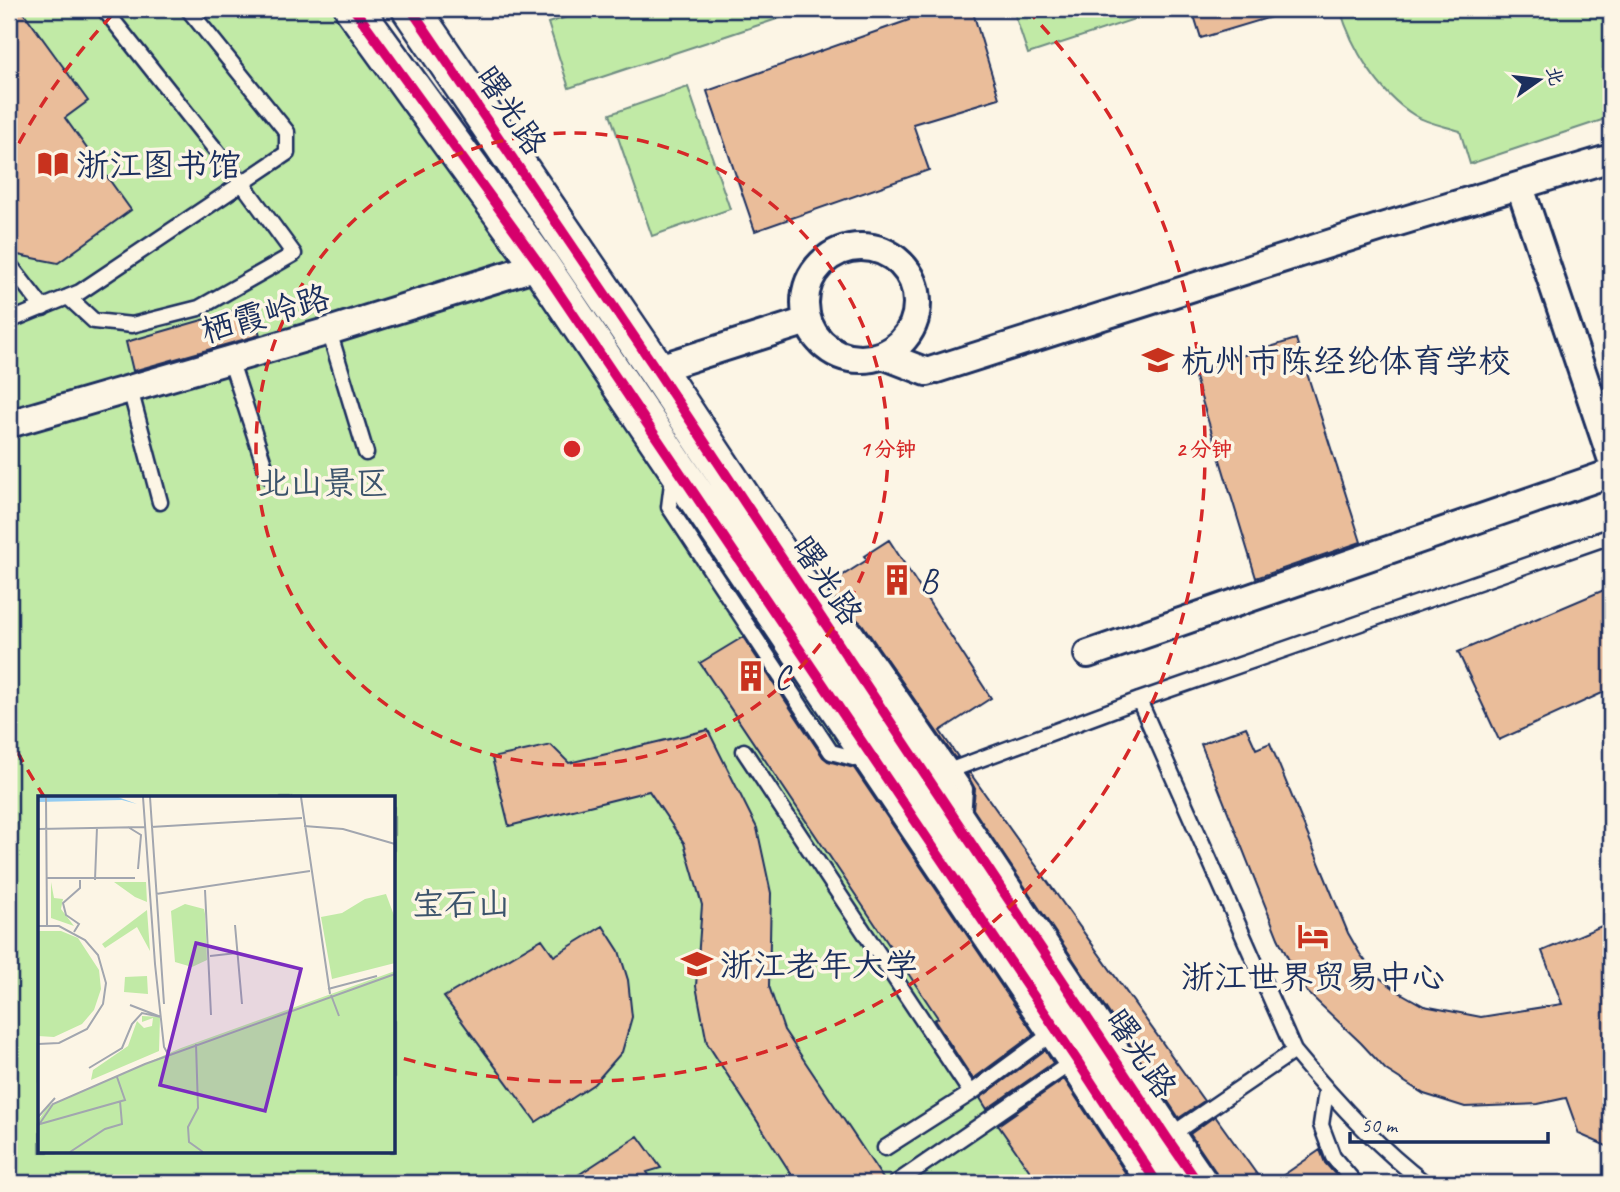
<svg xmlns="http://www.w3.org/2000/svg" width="1620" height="1192" font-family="Caveat,'LXGW WenKai TC',sans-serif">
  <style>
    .green { fill: #c1eaa6; stroke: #6e8c82; stroke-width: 2; fill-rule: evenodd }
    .building { fill: #eabd9a; stroke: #1b2f5e; stroke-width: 2 }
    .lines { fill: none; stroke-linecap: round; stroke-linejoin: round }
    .service-casing { stroke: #1b2f5e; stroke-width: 19 }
    .minor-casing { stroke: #1b2f5e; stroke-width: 32 }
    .secondary-casing { stroke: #1b2f5e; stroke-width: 42 }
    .service { stroke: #fcf5e5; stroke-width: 14 }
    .minor { stroke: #fcf5e5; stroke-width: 26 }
    .secondary { stroke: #fcf5e5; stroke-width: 37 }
    .cycleway-casing { stroke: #fcf5e5; stroke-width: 15 }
    .cycleway { stroke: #d6006c; stroke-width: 10 }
    .ring { fill: none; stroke: #d62828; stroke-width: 3.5; stroke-dasharray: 12 9 }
    .labels { text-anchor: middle; stroke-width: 7; stroke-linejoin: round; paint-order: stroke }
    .street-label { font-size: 33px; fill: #1b2f5e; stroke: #fcf5e5 }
    .poi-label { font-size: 33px; fill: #1b2f5e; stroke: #fcf5e5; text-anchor: start }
    .park-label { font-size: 33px; fill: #3c546c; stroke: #fcf5e5 }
    .inset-road { fill: none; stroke: #a2a6af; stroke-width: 2 }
    .view { fill: #7b2cbf; fill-opacity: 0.15; stroke: #7b2cbf; stroke-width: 3.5 }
    .inset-edge { fill: none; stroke: #1b2f5e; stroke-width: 3.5 }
    .centre { fill: #d62828; stroke: #fcf5e5; stroke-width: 3.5 }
    .ring-label { font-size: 21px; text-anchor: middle; font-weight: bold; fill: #d62828; stroke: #fcf5e5; stroke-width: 7; stroke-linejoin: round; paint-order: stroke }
  </style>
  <rect width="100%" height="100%" fill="#fcf5e5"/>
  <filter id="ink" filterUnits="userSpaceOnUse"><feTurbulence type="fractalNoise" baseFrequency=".0143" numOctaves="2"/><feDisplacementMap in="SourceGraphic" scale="14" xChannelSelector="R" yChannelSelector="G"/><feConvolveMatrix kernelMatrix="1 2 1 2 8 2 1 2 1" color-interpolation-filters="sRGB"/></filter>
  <g filter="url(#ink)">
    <path class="green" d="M9 9H375L1176 1183H9ZM40 798H394V1152H40Z
      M592 9H807L569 88 548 23Z
      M1013 9H1148L1150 14 1028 54Z
      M1340 9H1611V117L1470 164 1460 131C1445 126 1426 123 1414 115 1378 92 1352 49 1340 9Z
      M688 87 730 209 652 236 610 114Z"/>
    <path class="building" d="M9 9H21L88 101 65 118 131 210 58 263 13 254 9 248Z
      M906 9H972L999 98 913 124 929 170 755 231 707 91 909 20Z
      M1192 9H1280L1281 14 1201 38Z
      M251 306 260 335 133 371 126 342Z
      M1296 339 1361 542 1256 578 1193 371Z
      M889 540 991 698 940 731 958 757 955 758 862 624 836 601 826 586 867 560 864 556Z
      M1611 587V689L1499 740 1458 652Z
      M743 637 823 757 828 761 854 768 1034 1034 973 1079 934 1020 938 1018 700 663Z
      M1246 727 1256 749 1270 743 1348 933 1360 954 1377 976 1399 992 1424 1006 1481 1017 1562 1004 1542 951 1611 922V1148L1579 1134 1566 1098 1538 1104 1465 1107 1424 1094 1386 1070 1361 1043 1302 987 1278 938 1201 744Z
      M708 730 757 828 771 893 769 986 784 1030 886 1183H797L707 1043 696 986 702 905 684 843 649 791 509 826 492 758 551 745 569 763Z
      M970 773 1204 1101 1179 1118 973 809 975 789 967 774Z
      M603 926 619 951 628 980 632 1017 622 1052 594 1084 536 1122 444 997 542 939 554 956Z
      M1045 1050 1053 1063 987 1109 980 1098Z
      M1064 1079 1132 1183H1038L998 1125Z
      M1215 1116 1263 1183H1219L1215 1171 1190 1134Z
      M638 1136 661 1168 647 1172 654 1183H566Z
      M1320 1150 1325 1163 1343 1183H1272Z"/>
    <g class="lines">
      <defs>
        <path id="service" d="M9 264 43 308
          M68 297 94 321 132 325 199 308 294 254 242 183 104 9
          M9 321 80 292 287 153V132L188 9
          M329 331 366 453
          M230 359 268 476
          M130 389 160 502
          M673 475 669 507 831 752 868 762
          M832 610 854 629 965 789 963 818
          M744 751 971 1093
          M943 773 1139 700
          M1294 1051C1332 1097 1377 1147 1425 1183
          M1326 1091 1321 1125 1333 1157 1355 1183
          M1168 1137 1294 1051 1139 700 1611 536
          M885 1148 971 1093 1055 1031
          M896 1183 1075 1060"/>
        <path id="minor" d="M1520 187 1611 457
          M805 303a56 56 0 1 1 112 0a56 56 0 1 1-112 0Z
          M883 355 927 372 1385 226 1611 158
          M656 369 807 321
          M9 424 329 331 540 265
          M1088 654 1611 473"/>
        <path id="secondary" d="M354 9 540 265 1076 1059 1157 1183
          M411 9 656 369 1167 1138 1198 1183"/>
      </defs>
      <use href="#service" class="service-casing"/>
      <use href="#minor" class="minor-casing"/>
      <use href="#secondary" class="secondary-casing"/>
      <use href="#service" class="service"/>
      <use href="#minor" class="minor"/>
      <use href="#secondary" class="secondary"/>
      <defs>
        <path id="cycleway" d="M354 9 540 265 1076 1059 1157 1183
          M411 9 656 369 1167 1138 1198 1183"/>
      </defs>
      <use href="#cycleway" class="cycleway-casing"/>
      <use href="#cycleway" class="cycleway"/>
    </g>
  </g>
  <g class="ring">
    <circle cx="572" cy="449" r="316"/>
    <path d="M45 798A632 632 0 0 1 9 736M9 162A632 632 0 0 1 117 10M1027 10A632 632 0 0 1 398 1057"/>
  </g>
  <defs>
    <symbol id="library-bare" viewBox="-9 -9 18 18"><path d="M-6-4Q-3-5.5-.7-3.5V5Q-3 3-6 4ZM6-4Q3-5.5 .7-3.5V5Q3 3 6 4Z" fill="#c8321e" stroke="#fcf5e5" stroke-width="2.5" paint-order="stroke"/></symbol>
    <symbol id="university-bare" viewBox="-9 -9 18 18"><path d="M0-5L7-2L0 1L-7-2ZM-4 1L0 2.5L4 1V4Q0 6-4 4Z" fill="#c8321e" stroke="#fcf5e5" stroke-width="2.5" paint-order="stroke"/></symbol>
    <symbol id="building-bare" viewBox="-9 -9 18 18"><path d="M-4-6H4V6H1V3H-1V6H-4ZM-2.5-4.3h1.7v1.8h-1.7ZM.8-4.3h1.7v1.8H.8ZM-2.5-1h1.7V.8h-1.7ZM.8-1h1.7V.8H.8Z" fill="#c8321e" stroke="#fcf5e5" stroke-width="2.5" paint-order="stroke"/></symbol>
    <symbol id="hotel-bare" viewBox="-9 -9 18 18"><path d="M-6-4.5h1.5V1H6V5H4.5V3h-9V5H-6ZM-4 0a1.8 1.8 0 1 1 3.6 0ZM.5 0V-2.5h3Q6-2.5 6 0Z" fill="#c8321e" stroke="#fcf5e5" stroke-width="2.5" paint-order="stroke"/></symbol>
  </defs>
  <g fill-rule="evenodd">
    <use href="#library-bare" x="31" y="142" width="44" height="44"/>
    <use href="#university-bare" x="1136" y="338" width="44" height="44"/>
    <use href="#building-bare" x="875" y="558" width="44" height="44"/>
    <use href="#building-bare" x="729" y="654" width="44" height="44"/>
    <use href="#hotel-bare" x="1291" y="914" width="44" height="44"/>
    <use href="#university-bare" x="675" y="942" width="44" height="44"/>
  </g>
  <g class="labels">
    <g class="street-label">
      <text transform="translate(512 110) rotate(56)" y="12">曙光路</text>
      <text transform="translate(265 313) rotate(-16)" y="12">栖霞岭路</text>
      <text transform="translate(828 580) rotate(56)" y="12">曙光路</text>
      <text transform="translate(1142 1053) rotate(56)" y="12">曙光路</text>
    </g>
    <g class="poi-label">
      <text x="76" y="176">浙江图书馆</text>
      <text x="1181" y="372">杭州市陈经纶体育学校</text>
      <text x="920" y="592">B</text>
      <text x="774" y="688">C</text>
      <text x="720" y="976">浙江老年大学</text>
      <text x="1313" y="988" text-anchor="middle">浙江世界贸易中心</text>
    </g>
    <g class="park-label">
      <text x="323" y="494">北山景区</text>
      <text x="461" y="915">宝石山</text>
    </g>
  </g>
  <g transform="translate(38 796)">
    <rect width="357" height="357" fill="#fcf5e5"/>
    <path d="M13 86 16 102 25 103 23 113 36 130 13 122ZM76 86H108L109 106 97 101ZM348 98 357 122V167L294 183 283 121 304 117 327 103ZM147 108 166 113 167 118 169 164 154 171 137 166 133 115ZM109 114 112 155 99 131 67 152 64 148ZM0 135H23L40 142 61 174 63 193 56 214 44 228 16 241 0 240ZM357 175V356H0V325L10 310 143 252ZM109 180 110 198 86 196 87 181ZM104 220 122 221 121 255 53 284 55 274 90 250 99 225 106 232 114 230 115 222 104 226Z" fill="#c1eaa6"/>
    <path d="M0 1H80L99 8 84 4 0 6Z" fill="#93ccf2"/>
    <path class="inset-road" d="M8 1 9 129M105 1 117 168 126 251 130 258M112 1 126 208M263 1 292 198M266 30 305 33 357 48M90 31 103 39 100 73M113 31 264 22M0 33 107 31M9 82H97M57 84 59 31M167 94 173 219M118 98 272 75M197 129 204 208M0 130H21L47 144 60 159 68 187 65 208 49 233 21 247 0 248M36 136 41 128 28 119 25 107 42 92V84M172 160 199 157M290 193 339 180M293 199 301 220M92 209 123 221M158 248 160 312 150 331 151 346 165 356M51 272 84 252 94 228 104 217 123 221M0 321 17 302M2 328 87 304 79 281M0 330 15 308 107 268 357 178M32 356 67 333 84 328 82 305"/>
    <path class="view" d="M158 147 263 173 227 315 122 289Z"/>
    <rect width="357" height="357" class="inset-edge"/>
  </g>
  <circle cx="572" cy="449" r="10" class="centre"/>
  <g class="ring-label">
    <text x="888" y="456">1 分钟</text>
    <text x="1204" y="456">2 分钟</text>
  </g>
  <rect width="1620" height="1192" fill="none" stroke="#fcf5e5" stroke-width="35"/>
  <rect x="18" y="18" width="1585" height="1157" fill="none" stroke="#1b2f5e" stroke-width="2.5" filter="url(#ink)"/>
  <g transform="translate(1539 80) rotate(76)" stroke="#fcf5e5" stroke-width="5" paint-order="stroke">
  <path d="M0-5L12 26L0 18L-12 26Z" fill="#1b2f5e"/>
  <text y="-10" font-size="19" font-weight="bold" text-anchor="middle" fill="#1b2f5e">北</text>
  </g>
  <path d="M1350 1132v10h198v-10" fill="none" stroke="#1b2f5e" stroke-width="3.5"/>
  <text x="1361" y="1132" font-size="21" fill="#1b2f5e" stroke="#fcf5e5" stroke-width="5" paint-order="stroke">50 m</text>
</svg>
